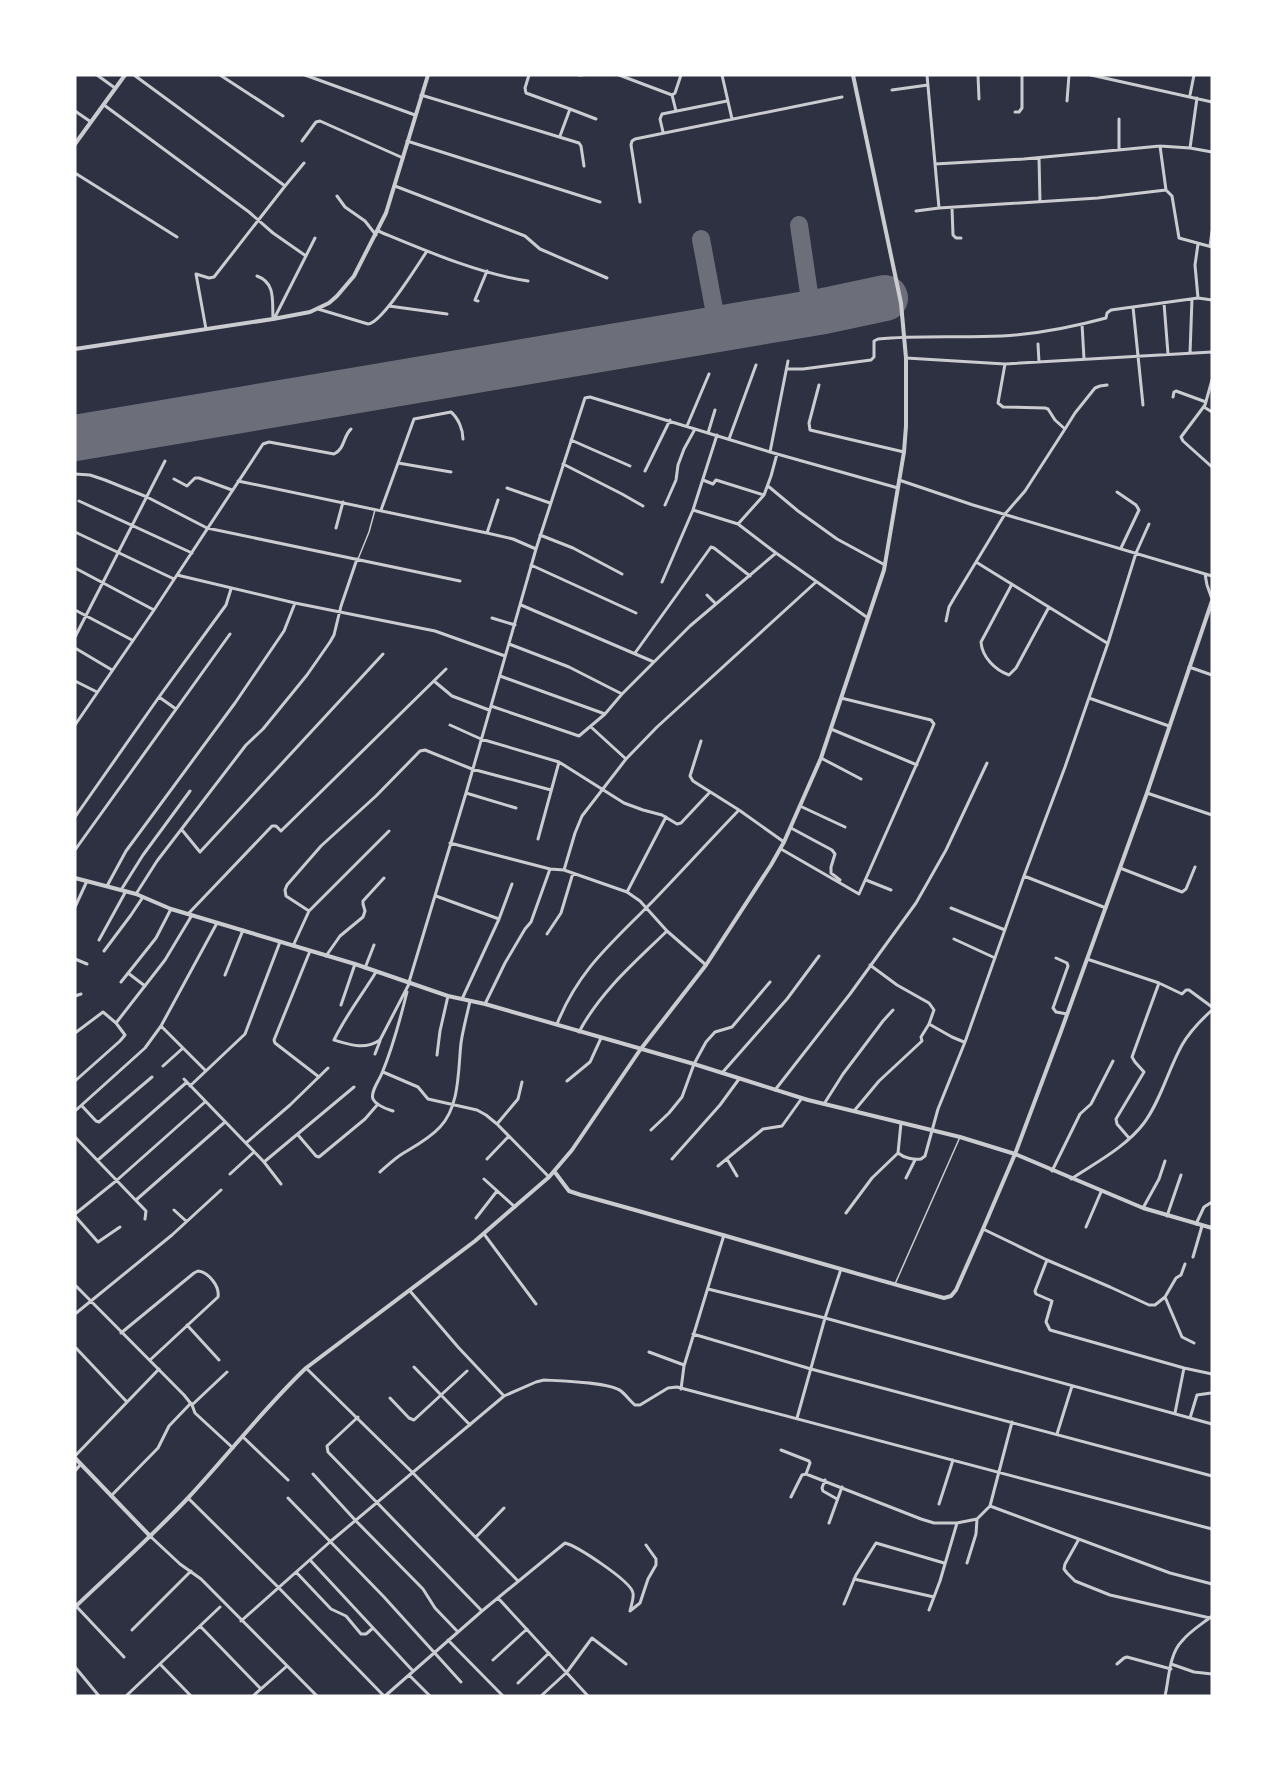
<svg xmlns="http://www.w3.org/2000/svg" width="1287" height="1771" font-family="Mulish,sans-serif">
  <style>
    .lines { fill: none; stroke-linecap: round; stroke-linejoin: round }
    .taxiway { stroke: #6c6f7a; stroke-width: 18 }
    .runway { stroke: #6c6f7a; stroke-width: 46 }
    .service { stroke: #caccd0; stroke-width: 1.5 }
    .minor { stroke: #caccd0; stroke-width: 3 }
    .tertiary { stroke: #caccd0; stroke-width: 4 }
  </style>
  <rect width="100%" height="100%" fill="#2d3142"/>
  <g class="lines">
    <path class="taxiway" d="M799 225 810 300 806 311 802 315
      M701 239 715 314 722 321 738 325
      M810 300 815 307 824 311
      M703 331 715 320V314"/>
    <path class="runway" d="M75 438 824 311 885 298"/>
    <path class="service" d="M358 559 369 532 375 510
      M895 1284 960 1137"/>
    <path class="minor" d="M97 75 115 88
      M134 75 285 186 214 277 209 278 196 274 206 329
      M220 75 283 116
      M305 75 415 115
      M529 75 525 88 526 93 570 109 560 136
      M579 75H582
      M619 75 672 95
      M722 75 732 119
      M927 75 939 208
      M978 75 979 99
      M1091 75 1212 102
      M892 90 928 85
      M421 95 579 143 581 146 584 166
      M1190 95 1194 75
      M1067 101 1069 75
      M104 105 249 212 273 233 306 256
      M570 109 596 119
      M75 111 91 122
      M676 111 672 95 675 93 681 75
      M1015 112H1019L1022 108V75
      M1119 119V150
      M663 132 660 119 662 114 727 101
      M302 141 316 122 320 121 403 158
      M407 141 600 202
      M1160 146 1166 190 1172 196 1179 238 1212 247
      M1190 148 1197 98
      M1039 158 1040 202
      M935 164 1024 159 1160 146 1190 148 1212 152
      M75 173 177 237
      M285 186 304 163
      M395 186 525 236 540 249 607 278
      M337 196 345 207 365 221 376 235
      M640 202 631 145 632 141 635 139 842 97
      M952 208 953 235 956 238H961
      M916 211 939 208 1098 198 1166 190
      M378 231C424 250 479 274 528 281
      M1210 246 1212 232
      M257 276C276 283 272 301 273 318
      M1198 298 1195 265 1198 244
      M478 301 475 300 487 271
      M1164 303 1168 354
      M389 306 447 314
      M1133 307 1143 405
      M318 309 368 324C382 323 417 266 427 251
      M274 319 315 238
      M1082 324 1084 359
      M1038 344 1039 362
      M1190 353 1192 299
      M906 358 1005 364 1212 352
      M787 369H803L871 360 874 357V341L878 339C919 335 961 338 1002 336 1037 334 1073 327 1106 318L1107 313 1111 310 1198 298 1212 300
      M1212 380 1205 405 1181 437 1183 441 1212 467
      M819 385 809 423 810 430 904 452
      M1173 397 1174 392 1176 391 1206 402
      M1204 407 1212 412
      M687 426 709 374
      M1065 429 1075 413 1095 388 1100 386 1107 385
      M708 433 715 410
      M729 439 756 365
      M571 440 630 466
      M770 452 788 361
      M398 463 451 472
      M563 464 622 494 643 506
      M645 471 670 420
      M75 474 90 475 105 480 147 497 207 528 460 581
      M174 479 187 486 195 478H199L232 490
      M703 480 713 484 716 480 764 495
      M899 480 973 505 1212 576
      M238 481 487 533 513 539 536 549
      M768 486 798 511 837 539 885 565
      M507 488 550 503
      M1117 492 1136 505 1139 510 1121 548
      M79 501 192 553
      M665 505 676 480 678 465 684 449 695 429
      M381 510 414 419 451 412C458 418 463 429 463 439
      M693 510 738 524 776 553 868 618
      M738 524 764 495 771 476 777 454
      M336 528 343 502
      M75 532 174 579
      M487 533 498 500
      M540 535 573 548 622 574
      M976 562 1107 643
      M531 565 636 613
      M75 568 154 610
      M1205 574 1207 585 1212 599
      M177 575 295 603 435 631 505 656
      M662 582 693 510 717 435
      M1012 584 981 642C982 657 995 670 1009 675L1016 668 1049 607
      M707 595 716 604
      M521 605 654 662
      M75 610 132 640
      M492 618 515 625
      M946 621 949 607 953 600 1005 514 1025 491 1065 429 1055 420 1048 409 1045 408 1003 407 998 403 1005 364
      M75 637 165 461
      M509 644 569 667 622 694
      M75 648 112 670
      M635 653 711 547 714 548 750 576
      M1189 667 1212 675
      M500 676 605 714
      M75 681 97 692
      M434 681 452 696 489 710
      M159 697 176 709
      M1089 698 1169 726
      M491 706 579 736 605 714 622 694 690 626 776 553
      M75 725 154 610 263 444 269 442 334 454C345 449 343 436 351 429
      M450 725 481 739 559 762 624 803 643 810 662 815 677 824 681 823 710 792
      M591 727 626 759
      M831 729 917 765
      M701 741 690 776 693 781 739 810 784 842
      M821 758 861 779
      M466 793 516 808
      M1147 793 1212 815
      M800 806 845 827
      M75 817 159 697 226 605 231 589
      M791 828 832 850 835 854 831 867V873L840 880
      M182 830 200 852 383 654
      M538 839 559 762
      M450 843 550 869 564 870 627 892 640 901 667 931 706 965
      M781 849 859 894 922 752 934 724 931 720 841 698
      M75 850 230 634
      M1120 868 1182 892 1186 889 1195 867
      M564 870 575 833 582 816 626 759 657 727 816 582
      M1024 876 1106 908
      M866 880 891 890
      M107 886 126 851 235 703 284 631 295 603
      M121 890 143 855 190 791
      M627 892 666 817
      M136 894 157 861 246 745 263 729 307 675 330 642 334 635 341 606 357 559
      M436 896 499 919
      M75 907 87 881
      M951 908 1005 930
      M309 911 286 896 285 890 287 885 321 846 376 796 420 751 425 750 472 769 551 790
      M188 914 272 826H276L281 831 283 829 446 669
      M547 934 561 913 573 873
      M954 939 995 958
      M99 940 126 891
      M293 946 309 911 389 831
      M104 951 131 915 143 897
      M310 951 274 1040 275 1043 319 1077
      M326 956 340 936 363 917 365 911 363 904V901L384 878
      M1056 958 1067 963 1068 966 1053 1008 1056 1012 1067 1014
      M75 959 87 964
      M1087 959 1159 983 1182 994 1186 990H1189L1212 1007
      M365 968 374 945
      M376 972C362 995 346 1015 334 1040 351 1045 365 1050 380 1040L410 982
      M128 973 145 986
      M225 975 243 930
      M121 982 156 938 171 909
      M409 982 466 793 536 549 585 398 590 397 770 452 898 488
      M75 996 81 994
      M462 999 499 919 512 884
      M485 1004 505 963 525 929 531 922 550 869
      M341 1005 355 964
      M116 1023 165 960 192 915
      M557 1024C579 969 612 943 653 901 682 871 710 840 739 810
      M929 1024 952 1037 964 1042
      M161 1026 206 1071
      M579 1032C600 992 635 962 667 931
      M75 1033 103 1012 116 1023 125 1035 120 1041 75 1081
      M375 1054 380 1041
      M437 1055 440 1031 448 996
      M163 1066 183 1048
      M383 1072 418 1087 428 1099 477 1110 486 1115 497 1124 549 1177
      M722 1073 787 999 819 956
      M184 1079 264 1162 281 1184
      M567 1081 590 1062 601 1038
      M190 1086 245 1034 280 942
      M775 1090 850 994 916 903 946 850 987 763
      M824 1104 843 1074 883 1021 893 1010
      M82 1106 96 1121 99 1122 152 1077
      M75 1111 145 1048 161 1026 217 923
      M393 1111C387 1109 376 1106 373 1099 370 1092 380 1079 382 1073 393 1047 400 1020 407 992
      M854 1111 879 1081 922 1041 921 1037 929 1024 934 1010 929 1003 897 985 870 965
      M901 1123 898 1153C904 1158 914 1160 921 1159L925 1156 938 1109 965 1042 1024 876 1065 767 1108 643 1136 553 1149 524
      M497 1124 518 1099 522 1082
      M651 1130 669 1113 682 1097 694 1064 706 1042 715 1032 732 1027 770 982
      M298 1135 316 1156 319 1157 365 1119 378 1104
      M75 1137 146 1211 145 1219
      M1129 1138 1117 1124 1116 1119 1144 1072 1135 1062 1132 1057 1159 983
      M246 1143 290 1105 328 1068
      M487 1159 509 1136
      M672 1159 720 1105 739 1079
      M727 1159 737 1176
      M98 1160 187 1082
      M264 1162 354 1087
      M718 1166 763 1129 782 1126 802 1098
      M1052 1171 1080 1114 1091 1104 1113 1061
      M380 1172C387 1166 394 1159 402 1154 415 1146 429 1139 440 1127 460 1106 458 1070 461 1043 463 1029 467 1015 470 1001
      M230 1174 254 1152
      M906 1178 915 1160
      M484 1179 515 1207
      M1071 1179C1095 1163 1126 1147 1144 1123 1161 1100 1168 1070 1182 1045 1190 1031 1201 1020 1212 1010
      M136 1200 225 1122
      M1143 1208 1159 1179 1165 1161
      M174 1210 186 1221
      M846 1213 872 1178 898 1153
      M75 1214 116 1181 205 1102
      M75 1216 98 1242 120 1227
      M1167 1216 1181 1175
      M476 1218 497 1191
      M1196 1224 1204 1207 1212 1202
      M1086 1227 1101 1192
      M983 1229 1047 1260 1110 1287 1149 1305H1155L1165 1297
      M484 1234 536 1304
      M1193 1257 1202 1226
      M1047 1260 1035 1291 1036 1294 1052 1301 1046 1322 1050 1330 1184 1368 1212 1374
      M1185 1264 1181 1275 1176 1278 1165 1297 1182 1337 1194 1343
      M75 1285 184 1395 192 1405 195 1413 233 1448
      M708 1289 825 1318 1212 1424
      M410 1291 458 1347 504 1396
      M75 1314 172 1235 221 1190
      M187 1325 219 1360
      M121 1333 194 1273 198 1271C208 1272 220 1286 218 1297L150 1360
      M693 1334 811 1369 1212 1476
      M76 1348 126 1401
      M649 1352 684 1365
      M414 1367 470 1425
      M306 1368 413 1473 518 1581
      M681 1389 684 1366 724 1235
      M390 1398 409 1418 414 1420 467 1371
      M192 1405 227 1372
      M1175 1413 1184 1368
      M358 1417 327 1446 328 1452 482 1611
      M797 1418 825 1318 841 1269
      M1190 1418 1197 1395 1211 1393
      M1057 1434 1072 1386
      M243 1437 288 1480
      M781 1450 809 1461 810 1463 806 1474 921 1519 934 1523H957L977 1519 990 1506 1170 1573 1212 1584
      M75 1456 159 1369
      M75 1471 81 1464
      M313 1474 356 1521 423 1589 435 1608 458 1632
      M825 1480 822 1488 823 1491 837 1499
      M111 1496 158 1448 169 1426 191 1403
      M791 1497 802 1475 806 1474
      M188 1498 278 1587 384 1696
      M288 1498 384 1597 461 1682
      M939 1504 953 1460
      M990 1506 1012 1422
      M829 1523 842 1487
      M151 1537 180 1564 201 1579 317 1696
      M476 1537 504 1508
      M1079 1539 1065 1564 1064 1569 1067 1573 1075 1581 1110 1595 1210 1618
      M310 1560 413 1671
      M967 1563 976 1534 977 1519
      M296 1572 331 1609 346 1616 361 1634H366L373 1628
      M854 1579 934 1597
      M498 1598 588 1696
      M844 1604 856 1575 876 1543 944 1563
      M76 1606 124 1657
      M929 1610 940 1581 957 1523
      M630 1611 640 1603 648 1579 656 1565V1559L646 1545
      M241 1621 331 1541 504 1396 536 1382 544 1380C562 1381 608 1382 621 1391 626 1395 630 1401 635 1405H640L668 1388 677 1387 1212 1529
      M200 1626 261 1689
      M132 1630 191 1571
      M448 1640 503 1696
      M493 1660 527 1629
      M160 1664 191 1696
      M1117 1664 1124 1658 1127 1657 1171 1669
      M1171 1664 1194 1672 1212 1674
      M75 1667 99 1696
      M409 1675 430 1696
      M518 1683 549 1653
      M126 1696 220 1607
      M253 1696 287 1666
      M385 1696 482 1611 565 1543C577 1546 631 1581 633 1593 634 1598 631 1606 630 1611
      M541 1696 567 1672 592 1638 626 1664
      M1165 1696C1169 1679 1169 1654 1182 1641 1190 1631 1202 1624 1212 1616"/>
    <path class="tertiary" d="M75 144 125 75
      M75 349 273 319 310 312 329 303 337 296 354 276 386 213 428 75
      M75 878 136 894 171 909 355 964 448 996 485 1004 694 1064 808 1100 960 1137 1015 1154 1143 1208 1212 1228
      M554 1171 569 1191 581 1195C702 1228 823 1265 944 1298L951 1296 956 1290 983 1229 1015 1154 1060 1034 1147 793 1212 601
      M75 1458 151 1537
      M75 1607C113 1571 152 1536 188 1498 228 1455 264 1408 306 1368L475 1241 549 1177 572 1150 640 1050 706 965 771 865 784 842 821 758 884 570 904 452 906 426V358L901 303 853 75"/>
  </g>
  <rect width="1287" height="1771" fill="none" stroke="#ffffff" stroke-width="153"/>
</svg>
